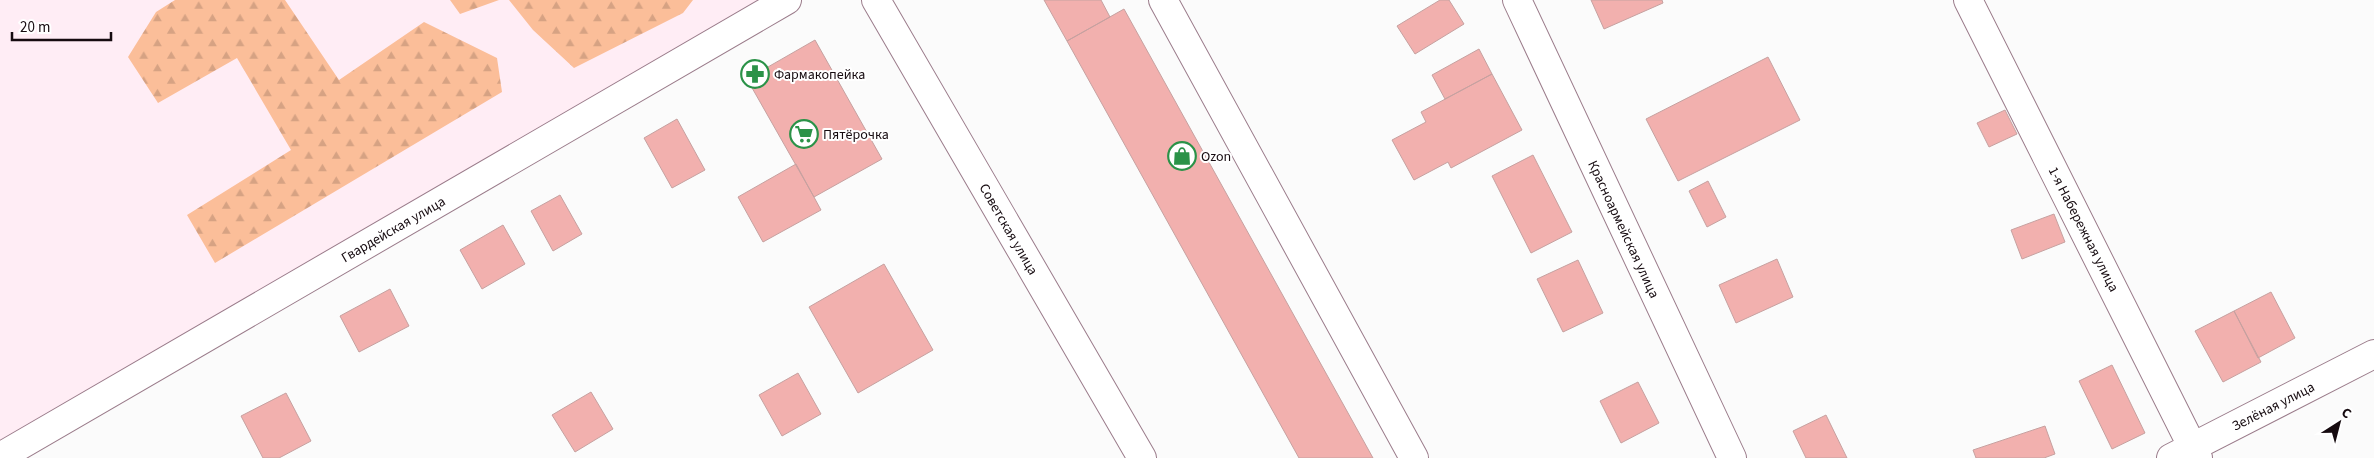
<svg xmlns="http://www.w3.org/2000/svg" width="2374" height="458" font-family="'Source Sans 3',sans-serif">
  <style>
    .built { fill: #ffedf5 }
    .forest { fill: url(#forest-firs) }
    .building { fill: #f2b0ae; stroke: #c6a1a0 }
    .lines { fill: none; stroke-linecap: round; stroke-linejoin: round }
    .street-casing { stroke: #9b7c8b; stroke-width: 30 }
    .secondary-casing { stroke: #9b7c8b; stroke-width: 30 }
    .street { stroke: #fff; stroke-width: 28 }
    .secondary { stroke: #fff; stroke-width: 28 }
    .labels { text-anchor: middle; stroke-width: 4; stroke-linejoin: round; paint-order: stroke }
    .poi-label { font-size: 14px; fill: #160b10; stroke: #fff; text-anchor: start }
    .street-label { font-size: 14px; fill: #160b10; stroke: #fff }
  </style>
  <defs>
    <pattern id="forest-firs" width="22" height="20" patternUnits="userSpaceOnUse" patternTransform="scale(1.25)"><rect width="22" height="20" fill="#fbbe99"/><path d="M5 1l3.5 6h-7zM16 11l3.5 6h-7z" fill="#d6a283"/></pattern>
  </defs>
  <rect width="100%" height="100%" fill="#fbfbfb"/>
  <path class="built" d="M0 0H787L0 457Z"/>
  <path class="forest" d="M175 0H285L339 80 424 22 497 58 502 92 215 263 187 215 291 150 237 58 158 103 128 57 156 12Z
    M450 0H499L460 14Z
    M509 0H693L683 13 574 68 533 30Z"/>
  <path class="building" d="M1044 0H1101L1110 17 1067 41Z
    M1440 0H1449L1464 24 1415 54 1397 26Z
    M1591 0H1662L1663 3 1604 29Z
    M1124 9 1373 458H1299L1067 41Z
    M815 40 882 159 814 197 747 79Z
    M1479 49 1492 74 1445 99 1432 75Z
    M1768 57 1800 120 1678 181 1646 119Z
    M1492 74 1522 130 1451 168 1448 162 1414 180 1392 140 1426 122 1421 112Z
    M2005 110 2017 134 1989 147 1977 123Z
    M677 119 705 170 672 188 644 138Z
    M1533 155 1572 232 1531 253 1492 176Z
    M796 164 821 210 763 242 738 197Z
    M1708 181 1726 217 1707 227 1689 191Z
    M560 195 582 234 553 251 531 211Z
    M2054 214 2065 242 2022 259 2011 230Z
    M503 225 525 264 482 289 460 250Z
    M1777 259 1793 297 1736 323 1719 285Z
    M1578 260 1603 313 1563 332 1537 279Z
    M884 264 933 350 858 393 809 307Z
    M390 289 409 326 359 352 340 316Z
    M2271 292 2295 338 2258 358 2234 311Z
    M2234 311 2261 362 2223 382 2195 331Z
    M2112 365 2145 433 2112 449 2079 381Z
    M798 373 821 414 782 436 759 395Z
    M1638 382 1659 423 1621 443 1600 401Z
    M591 392 613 429 575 452 552 415Z
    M286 393 311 441 279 458H263L241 416Z
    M1826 415 1847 458H1806L1793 431Z
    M2045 426 2055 454 2044 458H1976L1973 450Z"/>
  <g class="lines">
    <defs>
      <path id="street" d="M1163 0 1414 458
        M1517 0 1732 458
        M1968 0 2198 458
        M2171 458 2374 354"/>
      <path id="secondary" d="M876 0 1142 458
        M0 457 787 0"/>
    </defs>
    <use href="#street" class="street-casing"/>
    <use href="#secondary" class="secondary-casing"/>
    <use href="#street" class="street"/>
    <use href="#secondary" class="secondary"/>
  </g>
  <defs>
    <symbol id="pharmacy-ring" viewBox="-11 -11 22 22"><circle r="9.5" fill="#fff" stroke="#2b9248" stroke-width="1.5"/><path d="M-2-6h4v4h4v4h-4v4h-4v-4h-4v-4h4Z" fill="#2b9248"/></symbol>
    <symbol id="supermarket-ring" viewBox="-11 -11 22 22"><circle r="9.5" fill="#fff" stroke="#2b9248" stroke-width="1.5"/><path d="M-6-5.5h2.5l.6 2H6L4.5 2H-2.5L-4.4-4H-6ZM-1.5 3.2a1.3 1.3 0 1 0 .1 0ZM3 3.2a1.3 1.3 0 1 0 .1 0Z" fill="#2b9248"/></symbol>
    <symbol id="shop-ring" viewBox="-11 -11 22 22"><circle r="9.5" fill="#fff" stroke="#2b9248" stroke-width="1.5"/><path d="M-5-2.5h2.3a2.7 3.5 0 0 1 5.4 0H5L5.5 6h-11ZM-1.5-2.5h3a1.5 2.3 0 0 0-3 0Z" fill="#2b9248"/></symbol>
  </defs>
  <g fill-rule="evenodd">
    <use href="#pharmacy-ring" x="739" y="58" width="32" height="32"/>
    <use href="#supermarket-ring" x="788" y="118" width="32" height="32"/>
    <use href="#shop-ring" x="1166" y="140" width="32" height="32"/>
  </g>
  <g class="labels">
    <g class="poi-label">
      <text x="774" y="79">Фармакопейка</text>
      <text x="823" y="139">Пятёрочка</text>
      <text x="1201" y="161">Ozon</text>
    </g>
    <g class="street-label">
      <text transform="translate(393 229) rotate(-30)" y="5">Гвардейская улица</text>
      <text transform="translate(1009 229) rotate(60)" y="5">Советская улица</text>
      <text transform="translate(1624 229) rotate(65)" y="5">Красноармейская улица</text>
      <text transform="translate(2084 229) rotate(63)" y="5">1-я Набережная улица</text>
      <text transform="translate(2273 406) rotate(-27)" y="5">Зелёная улица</text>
    </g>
  </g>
  <g transform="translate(2339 423) rotate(36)" stroke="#ffffff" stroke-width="4" paint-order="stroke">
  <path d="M0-4L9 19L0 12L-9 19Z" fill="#160b10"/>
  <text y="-8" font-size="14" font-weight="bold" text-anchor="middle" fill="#160b10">С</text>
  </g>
  <path d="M12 32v8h99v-8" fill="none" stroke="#160b10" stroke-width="2.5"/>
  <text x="20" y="32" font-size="15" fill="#160b10" stroke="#ffffff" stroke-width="4" paint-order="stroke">20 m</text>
</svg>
